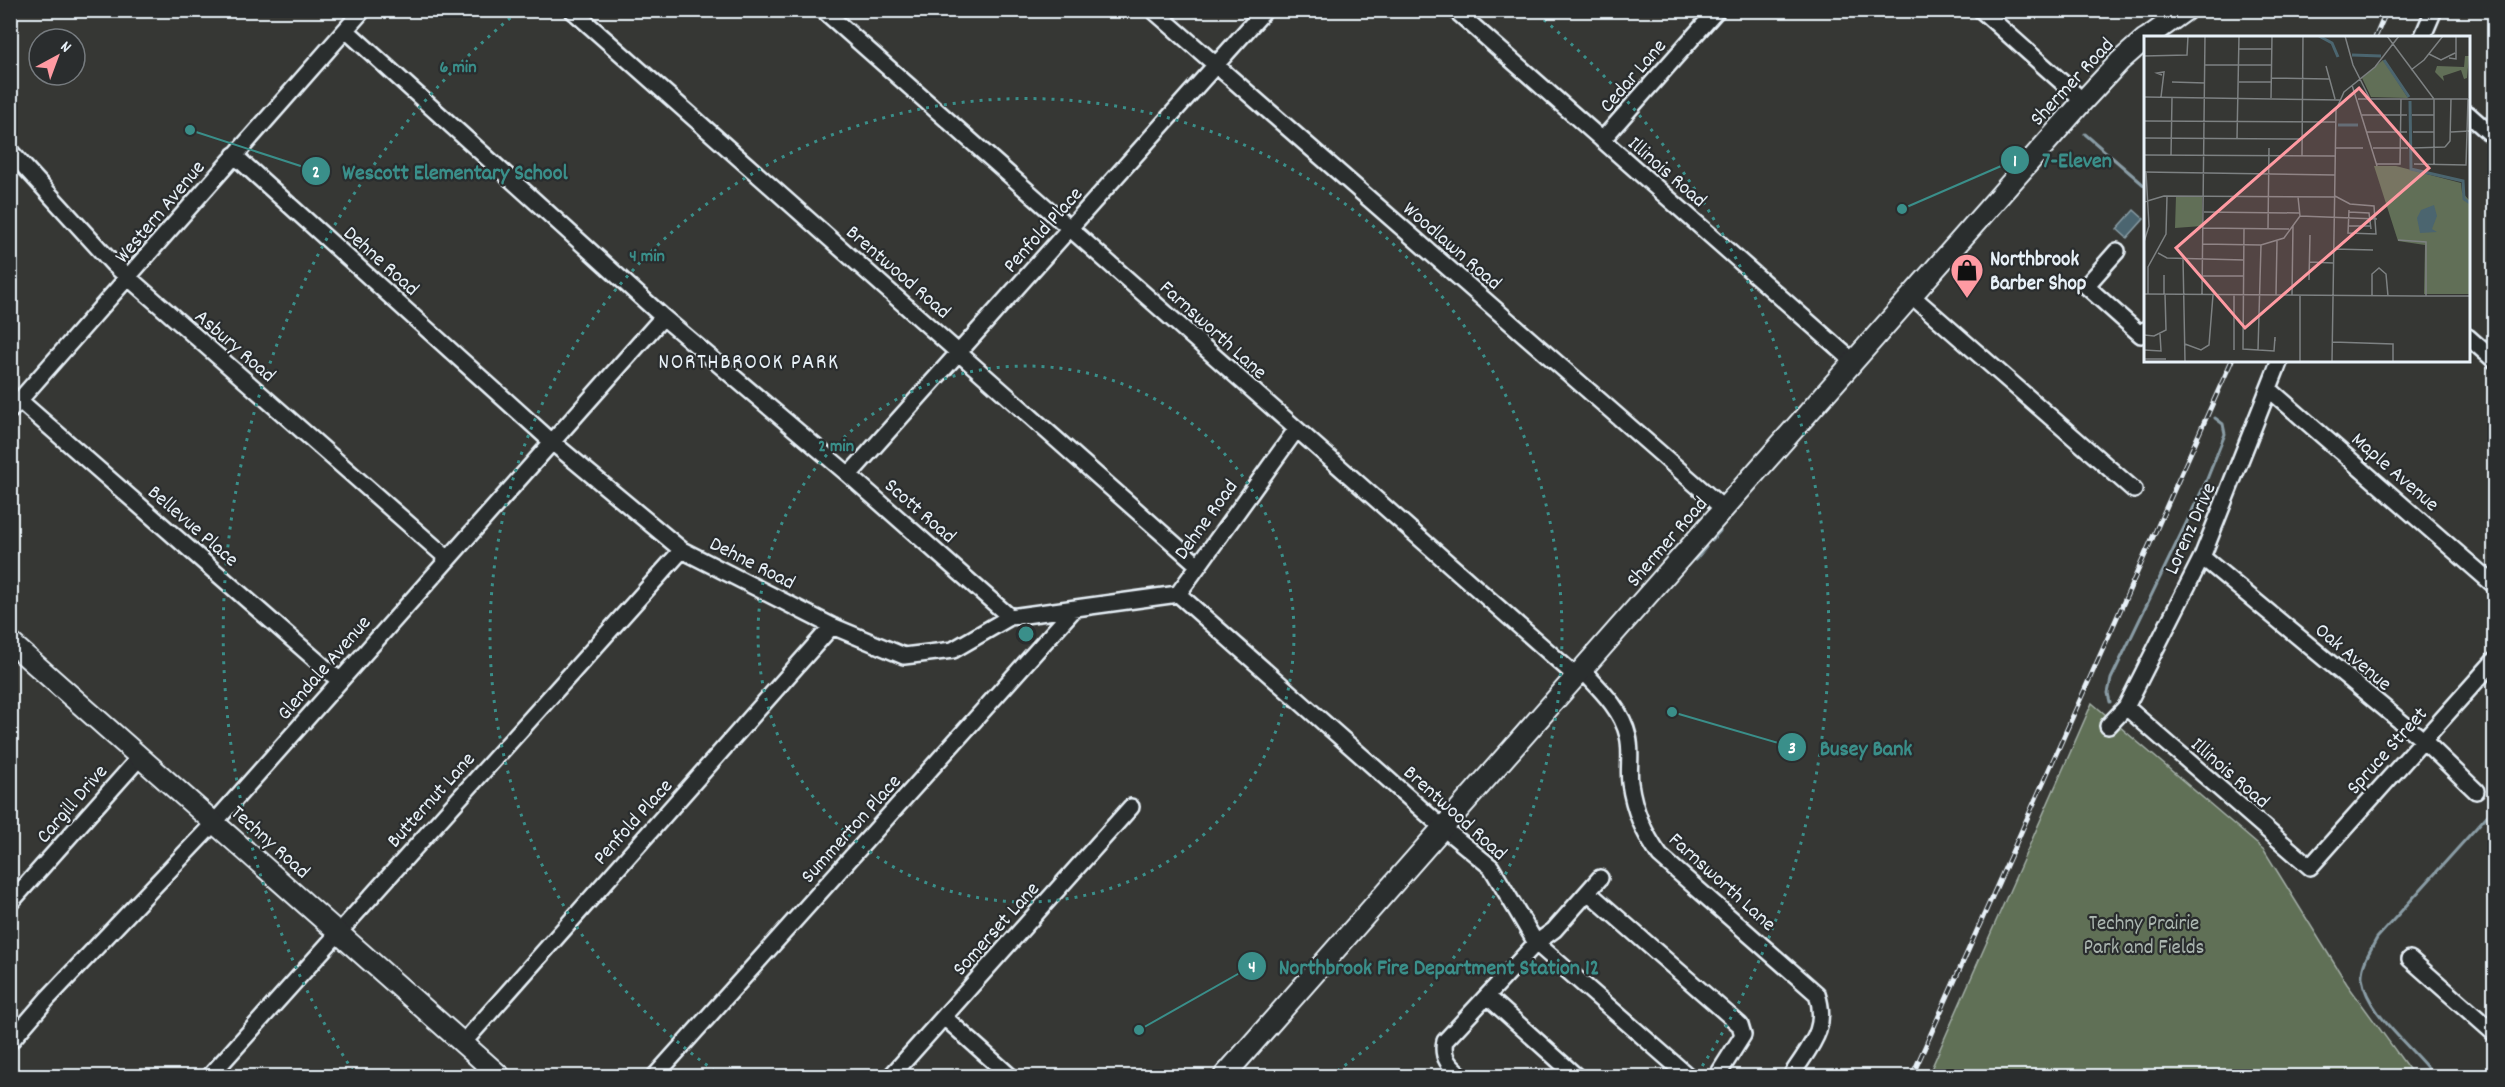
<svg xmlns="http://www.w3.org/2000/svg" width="2505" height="1087" font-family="Dekko,sans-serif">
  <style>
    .green { fill: #616f57; stroke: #a4b0a8; stroke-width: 1.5 }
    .water { fill: #4b656f; stroke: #8a9da6; stroke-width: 1.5 }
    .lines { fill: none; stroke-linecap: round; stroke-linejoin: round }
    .stream { stroke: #8a9da6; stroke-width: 3 }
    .minor-casing { stroke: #e8f1f8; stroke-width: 20 }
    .major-casing { stroke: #e8f1f8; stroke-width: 24 }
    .minor { stroke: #2a2d2e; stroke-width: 15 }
    .major { stroke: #2a2d2e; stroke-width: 20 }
    .rail-casing { stroke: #e8f1f8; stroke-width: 5 }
    .rail { stroke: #2a2d2e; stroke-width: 3; stroke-dasharray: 9; stroke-linecap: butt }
    .ring { fill: none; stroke: #3a8f8a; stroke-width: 3; stroke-dasharray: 3 6 }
    .labels { text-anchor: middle; stroke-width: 4.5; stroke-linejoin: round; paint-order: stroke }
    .street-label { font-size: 21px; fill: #e8f1f8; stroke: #2a2d2e }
    .poi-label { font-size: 21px; font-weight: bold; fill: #e8f1f8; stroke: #2a2d2e; text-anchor: start }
    .park-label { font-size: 21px; fill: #abb6b0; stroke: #2a2d2e }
    .neighbourhood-label { font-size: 22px; letter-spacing: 1.5px; fill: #e8f1f8; stroke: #2a2d2e }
    .inset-river { fill: none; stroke: #4b656f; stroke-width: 3 }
    .inset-road { fill: none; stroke: #7d8182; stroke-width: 1.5 }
    .view { fill: #ff9aa2; fill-opacity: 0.15; stroke: #ff9aa2; stroke-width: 3 }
    .inset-edge { fill: none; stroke: #e8f1f8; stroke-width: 3 }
    .centre { fill: #3a8f8a; stroke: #2a2d2e; stroke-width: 3 }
    .ring-label { font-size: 18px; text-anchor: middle; font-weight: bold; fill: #3a8f8a; stroke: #2a2d2e; stroke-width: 4.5; stroke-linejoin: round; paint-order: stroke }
    .leader { fill: none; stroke: #3a8f8a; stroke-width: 2 }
    .callout-dot { fill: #3a8f8a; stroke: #2a2d2e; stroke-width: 2 }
    .mark-label { font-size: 18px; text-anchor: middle; font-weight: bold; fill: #fff }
    .callout-label { font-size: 22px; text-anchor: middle; font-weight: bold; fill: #3a8f8a; stroke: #2a2d2e; stroke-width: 4.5; stroke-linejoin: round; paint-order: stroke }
  </style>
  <rect width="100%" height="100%" fill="#363734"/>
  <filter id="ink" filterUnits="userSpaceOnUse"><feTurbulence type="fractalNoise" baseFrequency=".0167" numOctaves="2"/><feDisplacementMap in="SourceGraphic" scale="12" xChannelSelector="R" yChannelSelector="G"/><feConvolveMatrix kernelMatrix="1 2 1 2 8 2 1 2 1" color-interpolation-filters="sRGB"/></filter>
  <g filter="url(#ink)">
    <path class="green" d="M2092 703 2264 850 2347 984 2414 1076H1928Z"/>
    <path class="water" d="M2134 210 2144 219 2127 238 2117 229Z"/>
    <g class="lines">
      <path class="stream" d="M2085 134 2145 186
        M1712 540 1720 531
        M1695 560 1706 547
        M2110 702 2108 693 2111 679 2205 484 2225 434 2223 424 2215 418
        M2434 1076C2413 1047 2367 1014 2362 978 2361 965 2371 949 2377 938L2494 808"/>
      <defs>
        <path id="minor" d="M572 10 1198 565
          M823 10 1578 678
          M1153 10 1725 510
          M1455 10 1854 362
          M1981 10 2083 101
          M346 30 663 317 849 475 1010 617
          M2422 38 2434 10
          M2468 114 2494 137
          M1602 140 1717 10
          M10 151 113 264 447 558
          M234 155 552 442 682 550 832 626 904 656 953 650 1010 617 1178 594 1296 430
          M2117 251 2086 286 2141 335 2145 330
          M1912 296 2134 490
          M2468 337 2494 360
          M2269 389 2494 585
          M20 401 340 681
          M10 411 363 10
          M849 475 1265 10
          M2202 557 2423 740 2476 791
          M1178 594 1442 827 1491 867 1536 943 1688 1076
          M1583 671C1601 690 1622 710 1628 736 1632 751 1628 768 1630 783 1634 811 1644 834 1660 856L1817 994C1829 1030 1809 1047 1791 1076
          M2126 707 2310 867 2494 661
          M2108 726 2126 707 2202 557 2280 360
          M1588 892 1740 1025 1743 1035 1717 1076
          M10 903 140 757
          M2410 959 2494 1033
          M1487 996 1576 1076
          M944 1017 1010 1076
          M10 1042 48 998 214 823 663 317
          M463 1043 832 626
          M210 1076 682 550
          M655 1076 1075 608
          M891 1076 1131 807
          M1462 1076C1450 1066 1441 1058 1445 1041L1536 943 1554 930 1600 878"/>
        <path id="major" d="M2147 38 2186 10
          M10 642 500 1076
          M1224 1076 2083 101 2120 61 2145 39"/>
      </defs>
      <use href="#minor" class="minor-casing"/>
      <use href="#major" class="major-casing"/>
      <use href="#minor" class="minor"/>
      <use href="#major" class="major"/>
      <defs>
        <path id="rail" d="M2375 38 2387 10
          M1912 1076 2232 360"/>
      </defs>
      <use href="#rail" class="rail-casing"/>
      <use href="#rail" class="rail"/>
    </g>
  </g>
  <g class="ring">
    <circle cx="1026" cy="634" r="268"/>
    <path d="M722 1076A536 536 0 1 1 1330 1076"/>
    <path d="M353 1071A803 803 0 0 1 515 14M1537 14A803 803 0 0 1 1699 1071"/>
  </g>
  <defs>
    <symbol id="shop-pin" viewBox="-11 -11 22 30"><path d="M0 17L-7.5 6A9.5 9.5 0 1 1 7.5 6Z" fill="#ff9aa2" stroke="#2a2d2e"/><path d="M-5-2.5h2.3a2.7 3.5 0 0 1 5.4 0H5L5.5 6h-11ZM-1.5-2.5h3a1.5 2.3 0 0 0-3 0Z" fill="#111"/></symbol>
  </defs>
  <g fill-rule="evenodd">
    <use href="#shop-pin" x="1948" y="251" width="38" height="52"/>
  </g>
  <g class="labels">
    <g class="street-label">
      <text transform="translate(1632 75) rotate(-49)" y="7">Cedar Lane</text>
      <text transform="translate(2071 81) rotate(-47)" y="7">Shermer Road</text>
      <text transform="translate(1668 171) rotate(41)" y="7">Illinois Road</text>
      <text transform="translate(159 211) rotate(-50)" y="7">Western Avenue</text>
      <text transform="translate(1042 229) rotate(-48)" y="7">Penfold Place</text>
      <text transform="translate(1453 245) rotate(41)" y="7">Woodlawn Road</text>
      <text transform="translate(382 260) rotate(42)" y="7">Dehne Road</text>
      <text transform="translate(899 271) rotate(41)" y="7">Brentwood Road</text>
      <text transform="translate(1214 329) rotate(42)" y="7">Farnsworth Lane</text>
      <text transform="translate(236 345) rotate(41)" y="7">Asbury Road</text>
      <text transform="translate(2396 471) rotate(41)" y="7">Maple Avenue</text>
      <text transform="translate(921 510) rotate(41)" y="7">Scott Road</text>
      <text transform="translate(1205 519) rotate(-54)" y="7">Dehne Road</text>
      <text transform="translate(194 525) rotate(41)" y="7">Bellevue Place</text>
      <text transform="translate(2189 528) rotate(-66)" y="7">Lorenz Drive</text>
      <text transform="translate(1666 541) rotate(-49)" y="7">Shermer Road</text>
      <text transform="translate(753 562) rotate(27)" y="7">Dehne Road</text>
      <text transform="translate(2354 656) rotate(40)" y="7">Oak Avenue</text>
      <text transform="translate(323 667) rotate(-49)" y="7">Glendale Avenue</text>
      <text transform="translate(2386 750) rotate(-48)" y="7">Spruce Street</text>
      <text transform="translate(2231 772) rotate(41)" y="7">Illinois Road</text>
      <text transform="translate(430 799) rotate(-48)" y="7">Butternut Lane</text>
      <text transform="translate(71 803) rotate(-49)" y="7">Cargill Drive</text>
      <text transform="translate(1456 812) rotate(42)" y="7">Brentwood Road</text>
      <text transform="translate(632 821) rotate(-48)" y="7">Penfold Place</text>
      <text transform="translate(850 828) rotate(-48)" y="7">Summerton Place</text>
      <text transform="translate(271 841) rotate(42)" y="7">Techny Road</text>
      <text transform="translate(1723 881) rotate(42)" y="7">Farnsworth Lane</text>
      <text transform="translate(995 928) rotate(-48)" y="7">Somerset Lane</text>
    </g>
    <g class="poi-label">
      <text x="1990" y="265">Northbrook<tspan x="1990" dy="24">Barber Shop</tspan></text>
    </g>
    <g class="park-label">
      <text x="2144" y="929">Techny Prairie<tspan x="2144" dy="24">Park and Fields</tspan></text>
    </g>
    <g class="neighbourhood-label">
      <text x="749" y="368">NORTHBROOK PARK</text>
    </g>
  </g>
  <g transform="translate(2144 36)">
    <rect width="326" height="326" fill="#363734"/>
    <path d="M321 20H325L323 42 320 43 317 34 299 40 300 45 291 36 293 30 320 31ZM239 24 249 39 264 62 227 61 218 42ZM230 130H252L317 147 318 156 325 164V258H280L281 209 254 205ZM32 160 58 161V190L31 192Z" fill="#616f57"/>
    <path d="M290 169 293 180 288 193 293 196 276 197 273 182 277 174Z" fill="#4b656f"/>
    <path class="inset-river" d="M175 0 188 7 194 21M208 19 237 20M240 24 265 61M266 65 267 133 319 145 320 163 326 167M194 89H214"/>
    <path class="inset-road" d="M201 0 209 29 226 63M243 0 290 63V129M95 13H128M285 18 297 24 311 17M0 20 43 19 44 0M305 22 312 23V0M61 29H127M182 30 191 63M267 34 280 24 299 0M127 42 185 43M28 46 61 47M95 46H127M208 49 233 130M0 61 196 64M17 61 20 36 13 37 18 39M127 62 128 0M214 63H324M218 79H263M268 79H290M0 85 191 86M223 96H263M269 96H290M307 96 326 95M0 102 158 103M93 103 95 0M301 111 306 105 307 63M191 112H219M229 112H264M269 112 301 111M0 119 191 120M27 119 28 62M158 120 159 0M233 128H256L257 63M270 128 322 129 324 63M0 136 191 139M191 160 206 168 230 170 232 198 204 197 205 174M0 166 20 160 191 161M60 176 155 177M205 176 225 177 227 193M156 180 233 183M204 190H227M59 192 145 193M124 192 125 112M100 193 99 313 130 315 131 301V305M254 204 282 206V260M0 206 5 190 2 136M59 208 117 209 140 202 156 180 154 161M190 213 229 214M14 217 23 222 100 224M39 222 41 325M166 226 189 227M59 240H100M20 243V239V258M165 244 166 199M0 258 274 260M4 258V231L22 198 23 160M58 258 61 0M132 259 133 205M148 259 149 189M228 260V238L235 232 242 238 244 260M272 260H326M0 299 10 300 22 294 21 258M189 306 249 308V325M41 308 57 314 65 309 69 259M0 314 17 315 16 298M90 314V259M114 314 117 209M0 323H22M156 325V260M188 325 192 74 200 56 231 31 255 0"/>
    <path class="view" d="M215 52 285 132 101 292 32 212Z"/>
    <rect width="326" height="326" class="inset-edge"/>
  </g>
  <circle cx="1026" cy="634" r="9" class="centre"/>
  <g class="ring-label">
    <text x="458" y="72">6 min</text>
    <text x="647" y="261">4 min</text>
    <text x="836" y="451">2 min</text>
  </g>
  <path class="leader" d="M1902 209L2015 160M190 130L316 171M1672 712L1792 747M1139 1030L1252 966"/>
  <g class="callout-dot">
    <circle cx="1902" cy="209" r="6"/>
    <circle cx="190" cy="130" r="6"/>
    <circle cx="1672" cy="712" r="6"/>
    <circle cx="1139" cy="1030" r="6"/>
    <circle cx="2015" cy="160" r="15"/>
    <circle cx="316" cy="171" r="15"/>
    <circle cx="1792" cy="747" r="15"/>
    <circle cx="1252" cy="966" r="15"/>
  </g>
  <g class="mark-label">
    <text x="2015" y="166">1</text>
    <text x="316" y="177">2</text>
    <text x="1792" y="753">3</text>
    <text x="1252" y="972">4</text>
  </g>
  <g class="callout-label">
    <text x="2077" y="167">7-Eleven</text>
    <text x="455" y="179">Wescott Elementary School</text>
    <text x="1866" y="755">Busey Bank</text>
    <text x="1439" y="974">Northbrook Fire Department Station 12</text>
  </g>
  <rect width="2505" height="1087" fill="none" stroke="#2a2d2e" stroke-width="36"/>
  <rect x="18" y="18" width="2469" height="1051" fill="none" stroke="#e8f1f8" stroke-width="2" filter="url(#ink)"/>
  <g transform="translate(57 57) rotate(41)"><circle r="28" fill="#2a2d2e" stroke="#767b7f" stroke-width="1.5"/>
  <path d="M0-4.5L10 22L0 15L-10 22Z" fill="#ff9aa2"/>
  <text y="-9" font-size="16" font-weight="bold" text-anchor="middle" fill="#e8f1f8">N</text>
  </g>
</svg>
